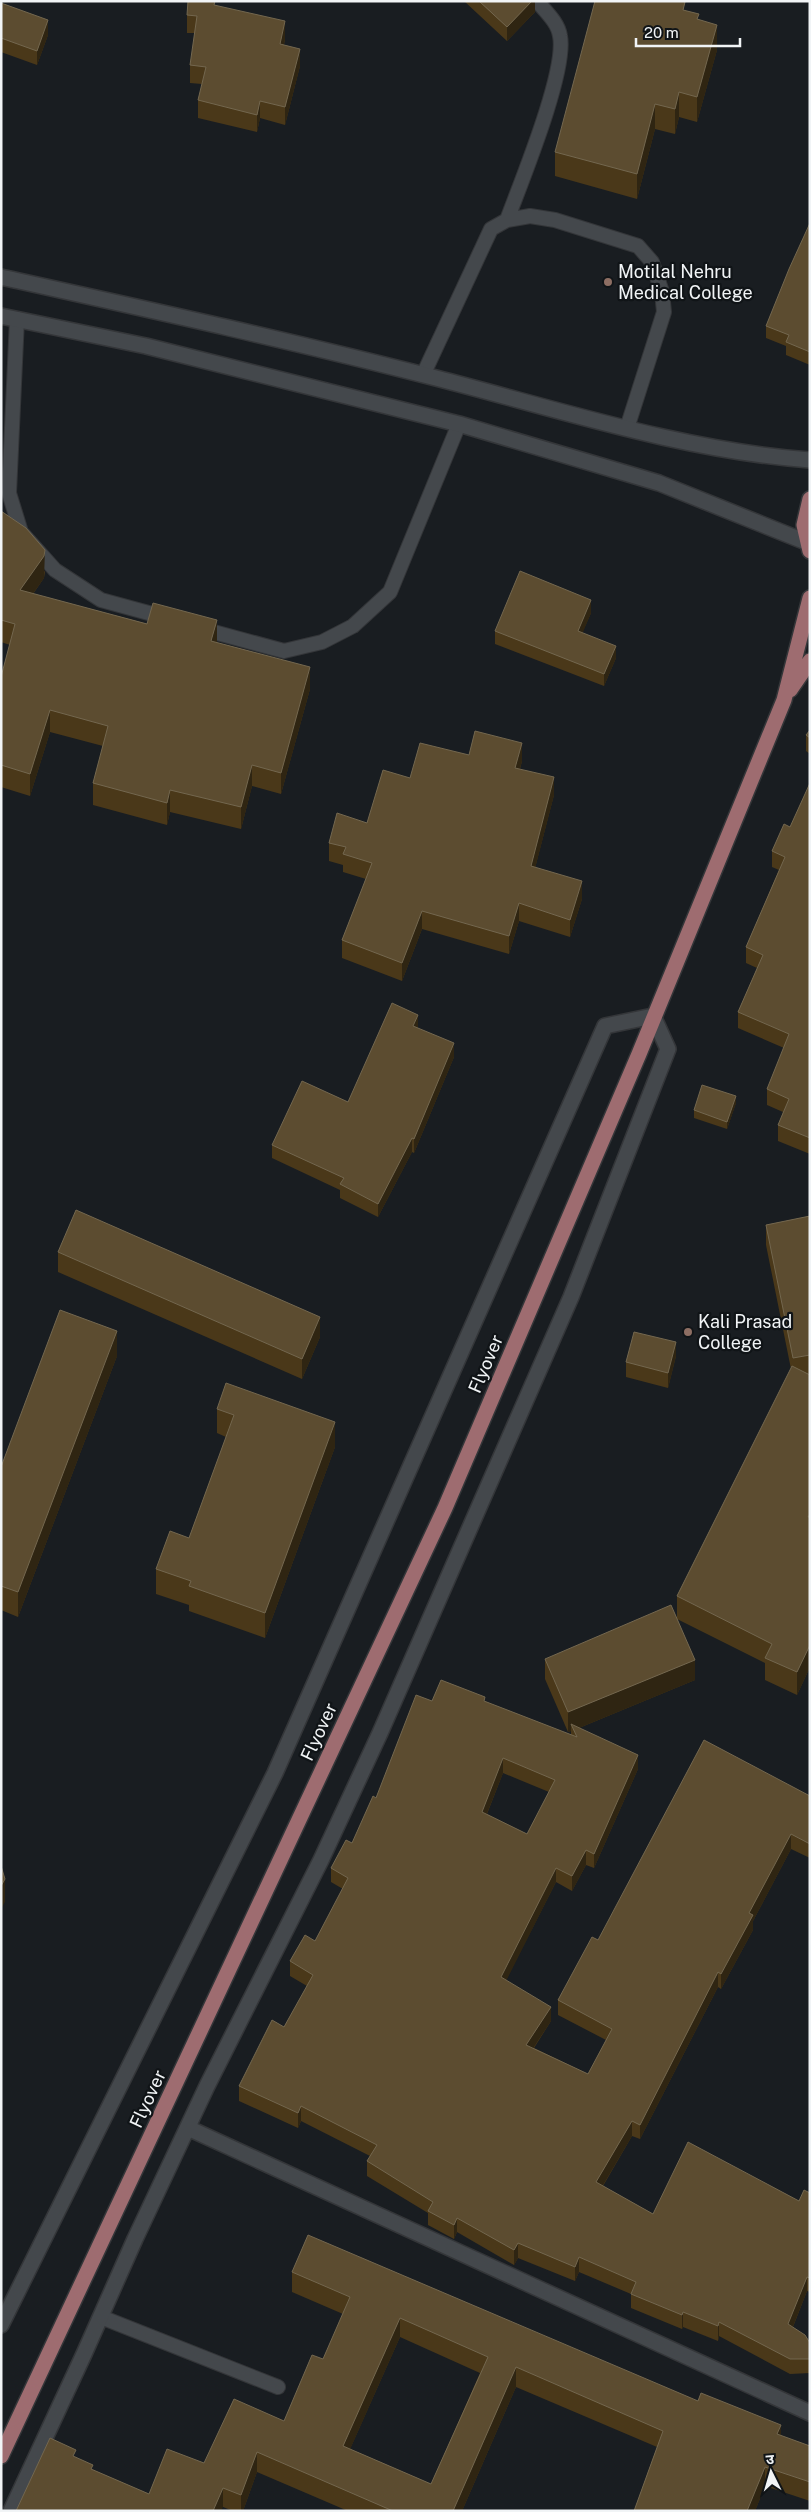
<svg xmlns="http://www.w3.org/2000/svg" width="811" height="2512" font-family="'Public Sans','Noto Sans Devanagari',sans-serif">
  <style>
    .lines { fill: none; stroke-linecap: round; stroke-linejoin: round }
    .service-casing { stroke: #343639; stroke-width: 16 }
    .minor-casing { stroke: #343639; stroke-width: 18 }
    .secondary-casing { stroke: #343639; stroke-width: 18 }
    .primary-casing { stroke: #343639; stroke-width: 18 }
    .service { stroke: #44484c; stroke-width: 14 }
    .minor { stroke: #44484c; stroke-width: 15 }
    .secondary { stroke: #44484c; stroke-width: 15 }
    .primary { stroke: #9e6c70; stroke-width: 15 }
    .wall { fill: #4a3819; fill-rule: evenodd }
    .shaded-wall { fill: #2f2512 }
    .building { fill: #5c4c30; stroke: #73674f; fill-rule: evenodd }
    .education-dot { fill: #8d6e63; stroke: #101417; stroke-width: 2 }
    .labels { text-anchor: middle; stroke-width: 4.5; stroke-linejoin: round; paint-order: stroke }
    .poi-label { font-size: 18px; fill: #f1f4f6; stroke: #101417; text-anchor: start }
    .street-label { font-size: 18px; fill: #f1f4f6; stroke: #101417 }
  </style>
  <rect width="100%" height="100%" fill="#191d21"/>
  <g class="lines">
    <defs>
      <path id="service" d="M507 220C521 182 567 71 560 36 558 22 545 11 537 1
        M17 319 9 493 21 532 55 570 101 600 167 618
        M423 375 491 229 507 220 530 216 555 220 638 246 652 262 662 292 664 312 627 428
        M199 628 284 651 322 642 353 626 390 592 459 424
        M101 2317 278 2387"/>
      <path id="minor" d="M188 2128 810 2413
        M1 2325 275 1773 605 1026 653 1016 668 1049 571 1297 380 1733 321 1860 207 2086 135 2239 84 2354 11 2511"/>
      <path id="secondary" d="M1 277C146 309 292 341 436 378 557 409 684 451 810 460
        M1 316 146 346 459 424 659 483 806 542"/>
      <path id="primary" d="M810 499 804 525 810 551
        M790 690 810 661
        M1 2456 445 1508 639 1054 784 700 810 598"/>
    </defs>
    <use href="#service" class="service-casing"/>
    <use href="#minor" class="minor-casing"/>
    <use href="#secondary" class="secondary-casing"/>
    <use href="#primary" class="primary-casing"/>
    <use href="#service" class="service"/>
    <use href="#minor" class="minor"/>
    <use href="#secondary" class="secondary"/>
    <use href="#primary" class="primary"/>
  </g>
  <path class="wall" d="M464 1H535V12L507 41Z
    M1 3 48 35 37 65 1 52Z
    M215 6 285 39 284 45 300 66 285 125 260 118 257 132 198 118V100L202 84 190 83V65L195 33H187V15Z
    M685 10 699 20 717 50 697 122 679 117 675 134 655 129 637 199 555 176V152Z
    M810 223V365L786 355V346L766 338V326Z
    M1 511 45 572 44 578 33 594 217 642V643L310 689 281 794 252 786 241 829 170 812 167 825 93 805V783L103 746 50 732 30 796 1 787V677L10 645 1 642Z
    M591 613 582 633 616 658 604 686 495 644V631Z
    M810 730V754L806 751V735Z
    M469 755 522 761 520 769 554 795 535 868 582 899 570 937 519 921 509 954 422 929 402 981 342 958V940L366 879 343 872V865L329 861V843L367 823 410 778Z
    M810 783V1154L778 1141V1125L783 1112 767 1105V1089L784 1048 738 1028V1012L757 968 746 963V947L779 870 772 867V851L790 827Z
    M418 1028 454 1057 414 1153 412 1152 378 1217 340 1198V1190L272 1158V1145L348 1102Z
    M736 1103 727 1129 694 1118V1110Z
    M810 1216V1667L797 1695 765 1680V1663L677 1619 695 1680 579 1728 638 1769 594 1868 586 1865 572 1891 556 1882 506 1980 551 2021 534 2048 588 2074 606 2040 558 2015V2000L598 1940 810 1796V1858L791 1849 753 1921V1930L721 1989 718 1987 640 2139 632 2136 603 2186 653 2214 799 2201 810 2193V2292L807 2291 793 2327 810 2343V2373L790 2374 719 2336 718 2341 683 2327 682 2329 631 2308V2294L579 2272 575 2281 518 2258 514 2265 457 2232 454 2239 428 2225V2213L367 2176V2161L370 2156 301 2121 298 2128 239 2101V2086L284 2027 307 1986 290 1976V1961L315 1941 343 1889 331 1882V1868L352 1843 376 1798 432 1701 485 1702 571 1735V1731L568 1732 545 1679V1659L677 1617V1596L791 1369 766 1245V1225ZM503 1773 549 1792 527 1834 487 1814Z
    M58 1252 320 1337 302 1379 58 1272Z
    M117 1356 18 1617 1 1610V1467Z
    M676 1356 668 1388 626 1377V1362Z
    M217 1409 335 1447 265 1638 189 1611V1605L156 1594V1569L189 1538 226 1437 217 1433Z
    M292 2272 698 2401 781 2436 810 2446V2501L765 2486 755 2511H634L657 2447 516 2387 462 2511H348L257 2472 243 2511H233L223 2507 16 2511 76 2457 93 2470 149 2494 284 2421 323 2359 343 2314 292 2292ZM400 2337 480 2373 431 2484 350 2449Z"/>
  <path class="shaded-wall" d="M532 1H535V12L507 41V27Z
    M48 20V35L37 65V51Z
    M285 21V39L280 61V44Z
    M717 25V50L697 122V97Z
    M300 49V66L285 125V107Z
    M679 92V117L675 134V109Z
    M260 101V118L257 132V115Z
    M655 104V129L637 199V174Z
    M45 550 44 578 20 612V590Z
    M591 600V613L578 644V631Z
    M217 620V642L211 663V641Z
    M616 646V658L604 686V674Z
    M310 667V689L281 794V773Z
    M50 710V732L30 796V774Z
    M522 743V761L515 786V768Z
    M252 765V786L241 829V807Z
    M554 777V795L531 884V866Z
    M170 790V812L167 825V803Z
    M582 881V899L570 937V920Z
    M519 903V921L509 954V936Z
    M422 911V929L402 981V963Z
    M418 1015V1029L413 1026Z
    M454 1043V1057L414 1153V1139Z
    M736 1096V1103L727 1129V1122Z
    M412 1138V1152L378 1217V1204Z
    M320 1317V1337L302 1379V1359Z
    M117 1331V1356L18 1617V1592Z
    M676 1342V1356L668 1388V1373Z
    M335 1422V1447L265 1638V1613Z
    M810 1645V1667L797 1695V1672Z
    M695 1660V1680L574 1730 571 1724V1731L568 1732V1712Z
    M638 1755V1769L594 1868V1854Z
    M503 1758V1773L482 1826V1812Z
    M791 1834V1849L753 1921V1930L721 1989V1974L749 1913Z
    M586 1850V1865L572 1891V1876Z
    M556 1868V1882L501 1991V1977Z
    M5 1879V1902L1 1909V1886Z
    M718 1972V1987L640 2139V2125Z
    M551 2007V2021L526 2059V2045Z
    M301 2106V2121L298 2128V2113Z
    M632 2121V2136L596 2197V2182Z
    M457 2218V2232L454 2239V2225Z
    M518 2243V2258L514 2265V2250Z
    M579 2257V2272L575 2281V2267Z
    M807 2277V2291L788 2339V2324Z
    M683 2312V2327L682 2329V2315Z
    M400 2318V2337L343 2465V2446Z
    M719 2322V2336L718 2341V2326Z
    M516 2367V2387L462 2511H453Z
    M781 2425V2444L777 2434Z
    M257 2452V2472L243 2511H241V2495Z
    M765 2467V2486L755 2511H747Z
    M223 2488V2507L221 2511H213Z"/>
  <path class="building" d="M188 1H215L214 5 285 21 280 44 300 49 285 107 260 101 257 115 198 100 206 67 190 65 197 16 187 15Z
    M479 1H532L507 27Z
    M595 1H682L685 2 683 10 699 14 697 19 717 25 697 97 679 92 675 109 655 104 637 174 555 152Z
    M1 3 48 20 37 51 1 38Z
    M810 223V352L786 342 789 335 766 326 789 269Z
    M1 511 26 528 45 550 44 556 20 590 147 624 153 603 217 620 211 641 310 667 281 773 252 765 241 807 170 790 167 803 93 783 108 726 50 710 30 774 1 765V677L15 624 1 620Z
    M520 571 591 600 578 631 616 646 604 674 495 631Z
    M810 730V738L806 735Z
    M475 731 522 743 515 768 554 777 531 866 582 881 570 920 519 903 509 936 422 911 402 963 342 940 372 863 343 854 346 847 329 843 337 813 367 823 383 770 410 778 420 743 469 755Z
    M810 783V1138L778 1125 789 1099 767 1089 789 1034 738 1012 763 955 746 947 785 857 772 851 784 824 790 827Z
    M392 1003 418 1015 413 1026 454 1043 414 1139 412 1138 378 1204 340 1184 344 1178 272 1145 302 1081 348 1102Z
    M702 1085 736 1096 727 1122 694 1110Z
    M76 1210 320 1317 302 1359 58 1252Z
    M810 1216V1355L793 1358 766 1225Z
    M60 1310 117 1331 18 1592 1 1586V1467Z
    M634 1332 676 1342 668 1373 626 1362Z
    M792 1366 810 1375V1514L808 1517H810V1645L797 1672 765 1658 772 1644 677 1596Z
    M226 1383 335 1422 265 1613 189 1586 191 1581 156 1569 170 1531 189 1538 234 1415 217 1409Z
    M671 1605 695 1660 568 1712 545 1659Z
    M441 1680 485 1697 484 1701 577 1737 571 1724 638 1755 594 1854 586 1850 572 1876 556 1868 501 1977 551 2007 526 2045 588 2074 612 2029 558 2000 592 1937 598 1940 704 1740 810 1796V1844L791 1834 749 1913 753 1915 721 1974 718 1972 640 2125 632 2121 596 2182 653 2214 688 2142 799 2201 804 2190 810 2193V2278L807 2277 788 2324 805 2335 810 2343V2359H790L719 2322 718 2326 683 2312 682 2315 631 2294 636 2282 579 2257 575 2267 518 2243 514 2250 457 2218 454 2225 428 2211 433 2202 367 2161 377 2145 301 2106 298 2113 239 2086 272 2020 284 2027 313 1975 290 1961 305 1935 315 1941 348 1878 331 1868 346 1840 352 1843 373 1796 376 1798 416 1695 432 1701ZM503 1758 555 1780 527 1834 482 1812Z
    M1 1866 5 1879 1 1886Z
    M308 2235 698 2401 701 2393 781 2425 777 2434 810 2446V2482L765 2467 747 2511H634L663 2431 516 2367 453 2511H393L257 2452 241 2495 223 2488 213 2511H16L50 2438 76 2450 73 2456 93 2465 91 2469 149 2494 167 2449 204 2463 234 2399 284 2421 312 2355 323 2359 350 2297 292 2272ZM400 2318 488 2357 431 2484 343 2446Z"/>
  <g class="education-dot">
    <circle cx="608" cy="282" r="5"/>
    <circle cx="688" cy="1332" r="5"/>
  </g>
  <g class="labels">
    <g class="poi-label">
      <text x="618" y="278">Motilal Nehru<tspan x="618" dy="21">Medical College</tspan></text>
      <text x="698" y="1328">Kali Prasad<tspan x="698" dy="21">College</tspan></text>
    </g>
    <g class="street-label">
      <text transform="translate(486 1364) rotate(-67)" y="6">Flyover</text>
      <text transform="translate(319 1732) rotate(-65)" y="6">Flyover</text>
      <text transform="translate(148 2099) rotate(-65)" y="6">Flyover</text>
    </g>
  </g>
  <rect width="811" height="2512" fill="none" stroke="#f1f4f6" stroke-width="5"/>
  <g transform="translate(771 2472) rotate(355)" stroke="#101417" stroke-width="4" paint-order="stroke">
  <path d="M0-4L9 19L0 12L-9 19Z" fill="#f1f4f6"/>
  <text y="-8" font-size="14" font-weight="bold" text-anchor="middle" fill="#f1f4f6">उ</text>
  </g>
  <path d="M636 38v8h104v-8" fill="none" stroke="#f1f4f6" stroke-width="2.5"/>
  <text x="644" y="38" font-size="15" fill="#f1f4f6" stroke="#101417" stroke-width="4" paint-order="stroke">20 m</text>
</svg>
